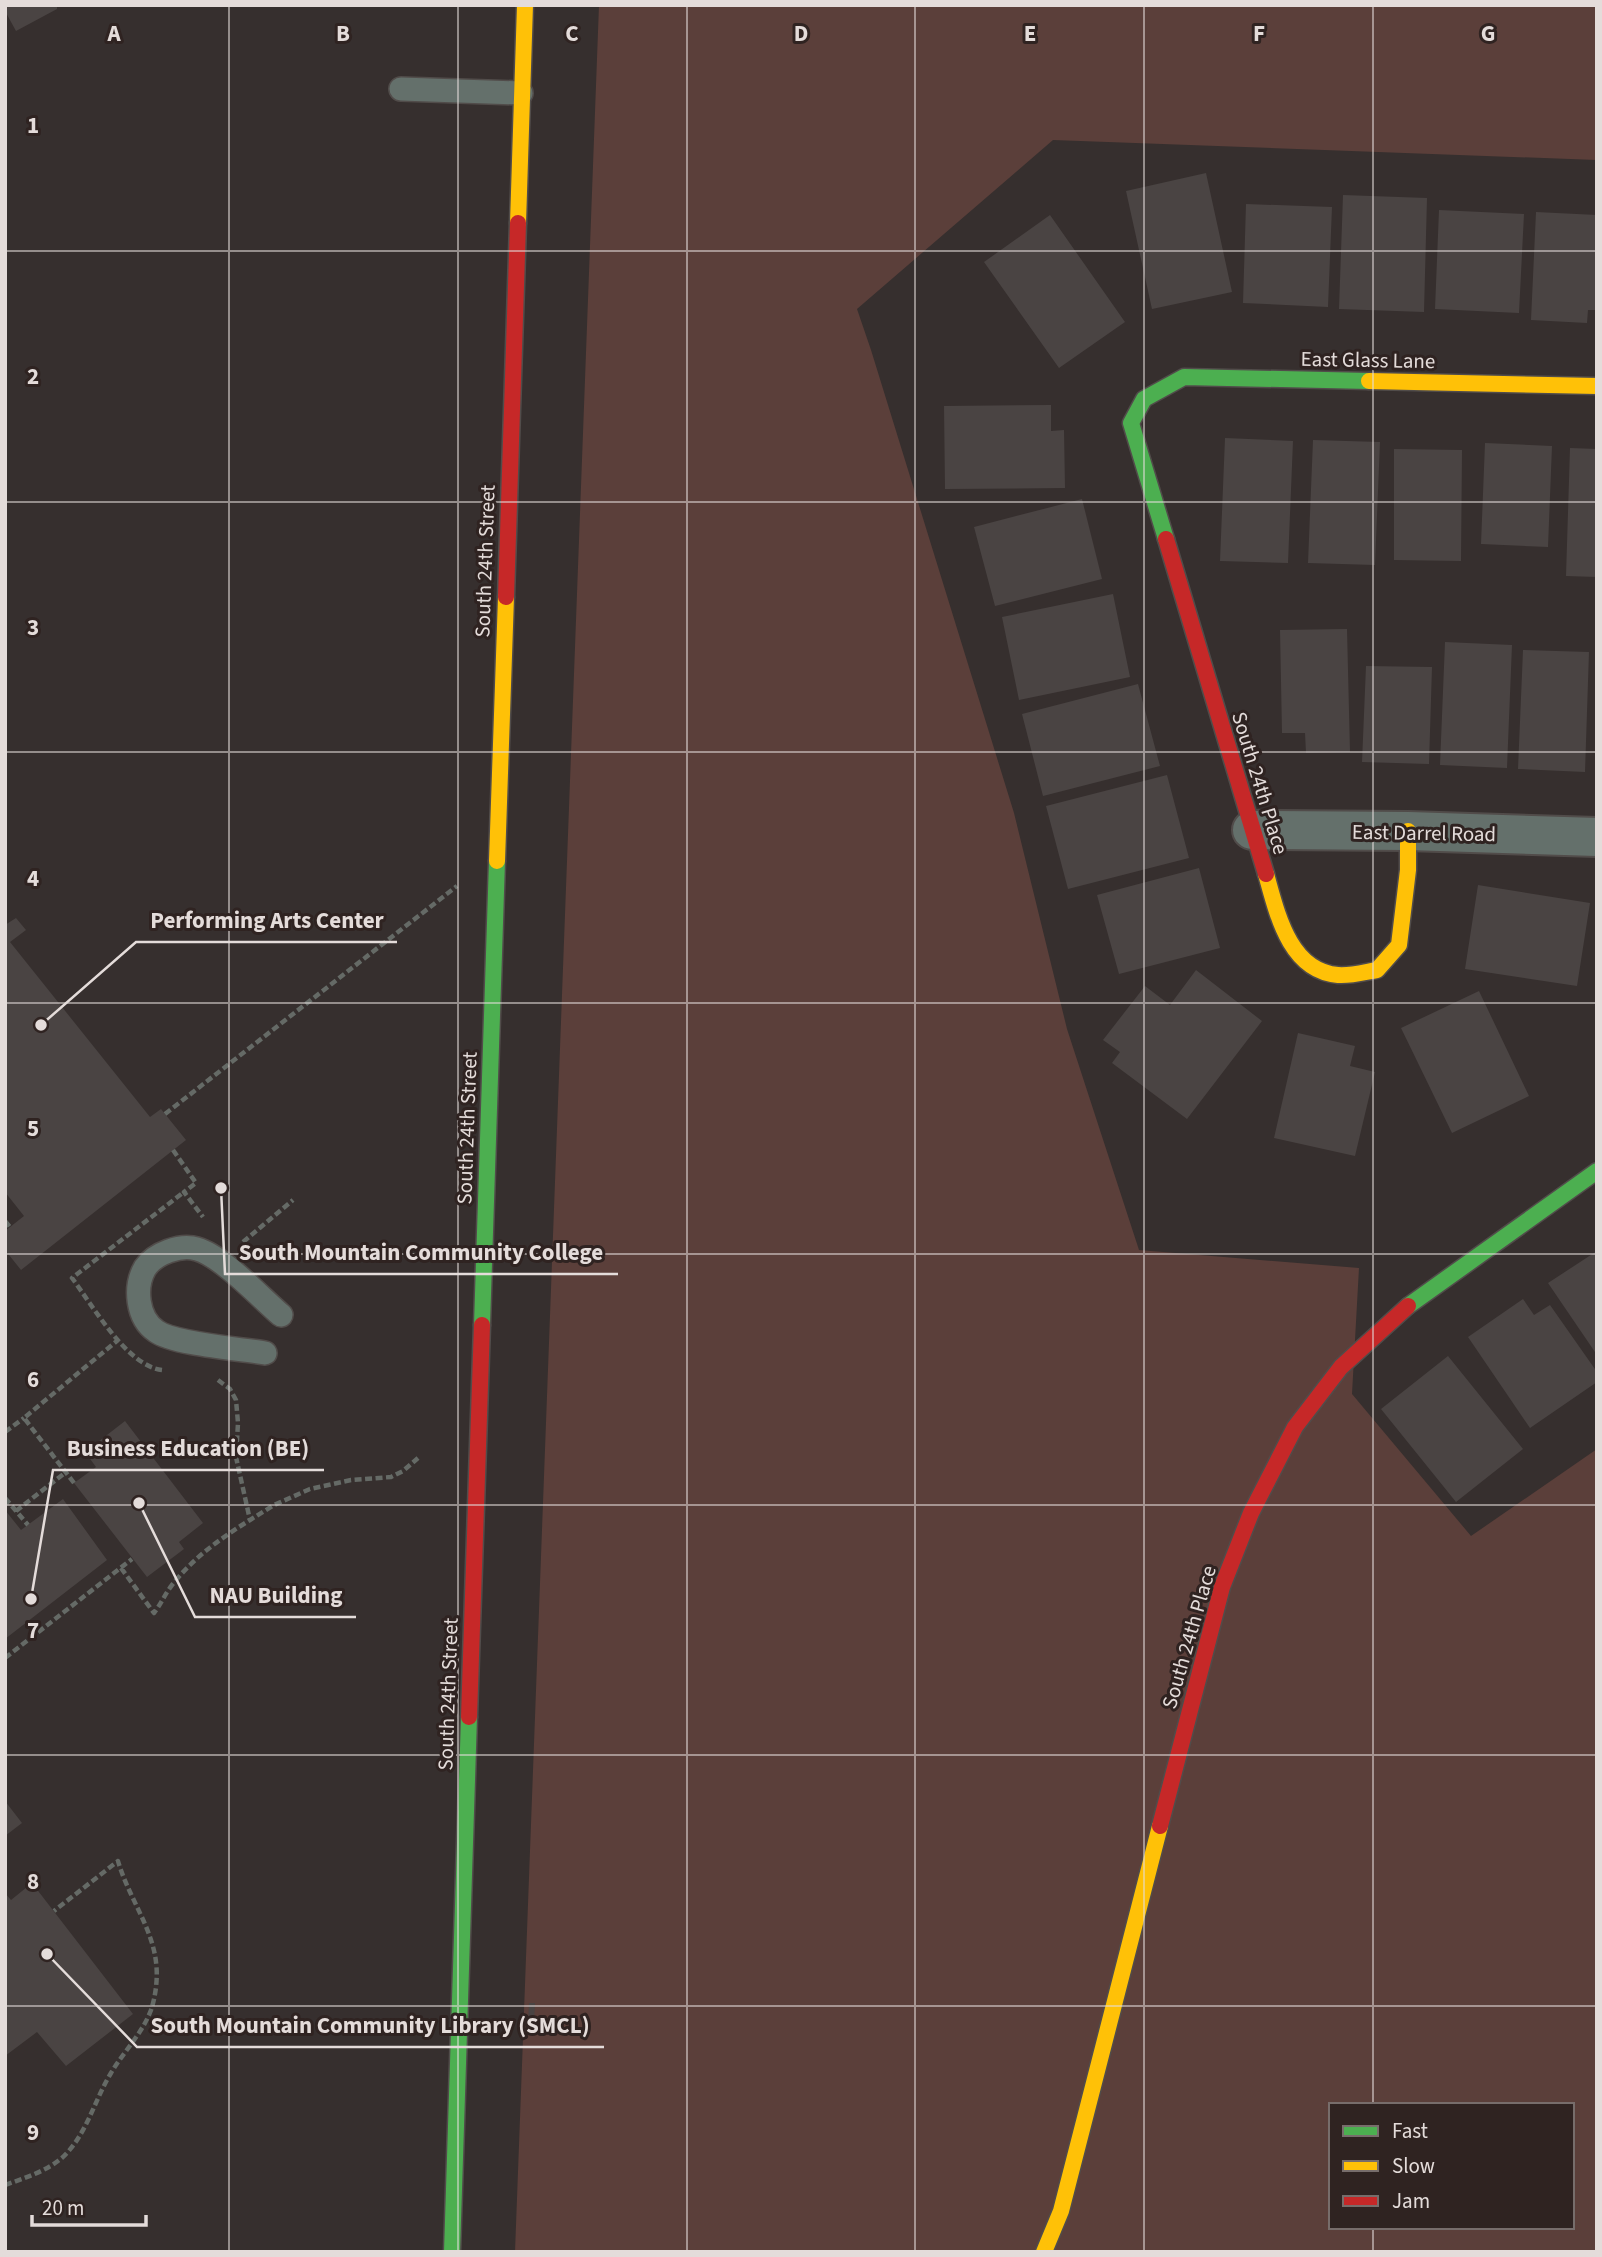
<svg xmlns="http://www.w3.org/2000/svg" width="1602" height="2257" font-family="'Source Sans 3',sans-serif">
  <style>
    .green { fill: #5b3f3a; fill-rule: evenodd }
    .building { fill: #4a4443 }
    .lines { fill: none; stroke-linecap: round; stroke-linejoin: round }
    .lane-casing { stroke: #514c4a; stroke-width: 26 }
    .street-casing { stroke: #514c4a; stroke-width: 42 }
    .fast-casing { stroke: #514c4a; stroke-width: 19 }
    .slow-casing { stroke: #514c4a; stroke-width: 19 }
    .jam-casing { stroke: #514c4a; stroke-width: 19 }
    .path { stroke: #656a66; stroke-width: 4.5; stroke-dasharray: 7 3.5; stroke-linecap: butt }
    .lane { stroke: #64706b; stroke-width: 23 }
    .street { stroke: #64706b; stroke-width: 38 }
    .fast { stroke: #4caf50; stroke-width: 16 }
    .slow { stroke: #ffc107; stroke-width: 16 }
    .jam { stroke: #c62828; stroke-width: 16 }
    .grid { fill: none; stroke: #e4dcda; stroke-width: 2; stroke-opacity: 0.55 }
    .labels { text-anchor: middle; stroke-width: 6; stroke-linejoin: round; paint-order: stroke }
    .street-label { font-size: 21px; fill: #e4dcda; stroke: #2f2321 }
    .grid-label { font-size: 23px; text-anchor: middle; font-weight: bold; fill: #e4dcda; stroke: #2f2321; stroke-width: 6; stroke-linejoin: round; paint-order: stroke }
    .leader { fill: none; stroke: #e4dcda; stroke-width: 2.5 }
    .callout-dot { fill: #e4dcda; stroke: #2f2321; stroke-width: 2.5 }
    .callout-label { font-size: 23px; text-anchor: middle; font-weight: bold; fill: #e4dcda; stroke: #2f2321; stroke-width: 6; stroke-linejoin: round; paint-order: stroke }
  </style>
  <rect width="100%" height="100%" fill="#362f2e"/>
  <path class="green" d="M599 5H1597V160L1053 140 857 309 871 350 1014 813 1067 1029 1139 1250 1359 1268 1352 1394 1471 1536 1597 1449V2252H515ZM1331 2105H1572V2227H1331Z"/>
  <path class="building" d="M5 5H57V9L16 31 5 11Z
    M1206 173 1232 292 1152 309 1126 191Z
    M1343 195 1427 198 1424 312 1339 309Z
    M1246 204 1332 207 1328 307 1243 303Z
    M1439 210 1524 214 1519 313 1435 309Z
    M1536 212 1597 215V310H1588L1587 323 1531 320Z
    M1050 215 1125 322 1059 368 984 262Z
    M1051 405V431L1064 430 1065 488 945 489 944 406Z
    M1225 438 1293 441 1288 563 1220 561Z
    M1313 440 1380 442 1375 565 1308 563Z
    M1485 443 1552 446 1548 547 1481 544Z
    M1570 448 1597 449V577L1566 576Z
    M1394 449 1462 450 1461 561 1394 560Z
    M1082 499 1102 579 995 606 974 527Z
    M1113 594 1130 677 1019 700 1002 617Z
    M1347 629 1350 752 1306 753 1305 733H1282L1280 630Z
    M1445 642 1512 645 1507 768 1440 765Z
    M1523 650 1589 652 1585 772 1518 769Z
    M1366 666 1432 667 1429 764 1362 762Z
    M1138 684 1160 766 1043 796 1022 714Z
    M1167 775 1189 858 1068 889 1046 806Z
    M1199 868 1220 948 1119 974 1097 895Z
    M1478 885 1590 903 1577 986 1465 969Z
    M16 918 26 930 10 942 150 1117 161 1109 186 1140 21 1270 5 1250V1231L24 1216 5 1192V925Z
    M1196 970 1262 1021 1187 1119 1112 1063 1120 1052 1103 1040 1145 986 1170 1005Z
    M1479 991 1529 1096 1452 1133 1401 1028Z
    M1298 1033 1355 1046 1350 1066 1375 1072 1355 1156 1274 1138Z
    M1597 1251V1355L1548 1283Z
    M1523 1299 1534 1315 1550 1305 1597 1372V1382L1530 1428 1468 1337Z
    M1448 1356 1523 1449 1456 1502 1381 1409Z
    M125 1421 203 1523 179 1542 184 1549 147 1577 74 1483 96 1467 85 1452Z
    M63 1499 107 1560 5 1639V1510L21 1530Z
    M5 1801 22 1823 5 1836Z
    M32 1883 133 2014 66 2066 37 2032 5 2056V1893L11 1900Z
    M529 2003H535L534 2024H528Z"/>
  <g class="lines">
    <defs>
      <path id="lane" d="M401 89 521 93
        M265 1353C241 1349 173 1344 156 1331 137 1318 134 1287 145 1268 155 1253 181 1244 197 1249 222 1256 260 1297 281 1315"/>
      <path id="street" d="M1252 830 1408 831 1597 837"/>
      <path id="fast" d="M1166 539 1131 423 1144 399 1184 377 1369 381
        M1408 1306 1597 1171
        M482 1325 497 861
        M452 2252 469 1717"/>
      <path id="slow" d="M518 223 525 5
        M1369 381 1597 386
        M497 861 506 597
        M1266 874C1277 913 1289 971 1338 975 1351 976 1365 972 1377 970L1399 945 1408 870V831
        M1044 2252 1061 2211 1160 1826"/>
      <path id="jam" d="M1166 539 1266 874
        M506 597 518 223
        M469 1717 482 1325
        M1160 1826 1222 1587 1251 1513 1295 1427 1341 1367 1408 1306"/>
    </defs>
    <use href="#lane" class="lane-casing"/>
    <use href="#street" class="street-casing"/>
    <use href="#fast" class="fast-casing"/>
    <use href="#slow" class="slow-casing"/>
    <use href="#jam" class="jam-casing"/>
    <path class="path" d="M165 1114 457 886
      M173 1150 196 1183 184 1192 203 1217
      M5 1221 10 1227
      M243 1242 293 1200
      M162 1370C127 1366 93 1306 72 1278L184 1192
      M218 1380 230 1389 236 1400 238 1423 236 1457 250 1520 274 1505 310 1489 351 1480 391 1477 403 1471 418 1458
      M5 1432 24 1418
      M74 1483 24 1418 118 1340
      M5 1498 28 1525
      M16 1511 66 1472
      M121 1568 154 1613C161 1604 165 1594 172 1585 193 1558 221 1538 250 1520
      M5 1658 132 1559
      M5 2185C25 2178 47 2171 63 2157 87 2134 94 2101 111 2073 124 2051 142 2034 151 2010 156 1995 158 1977 156 1962 152 1927 128 1896 118 1861L54 1911"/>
    <use href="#lane" class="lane"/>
    <use href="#street" class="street"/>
    <use href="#fast" class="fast"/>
    <use href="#slow" class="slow"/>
    <use href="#jam" class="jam"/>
  </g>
  <path class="grid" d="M229 5V2252M458 5V2252M687 5V2252M915 5V2252M1144 5V2252M1373 5V2105M5 251H1597M5 502H1597M5 752H1597M5 1003H1597M5 1254H1597M5 1505H1597M5 1755H1597M5 2006H1597M1373 2227V2252"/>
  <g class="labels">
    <g class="street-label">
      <text transform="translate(1368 360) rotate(1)" y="7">East Glass Lane</text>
      <text transform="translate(485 561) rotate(-88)" y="7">South 24th Street</text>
      <text transform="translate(1260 783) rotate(73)" y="7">South 24th Place</text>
      <text transform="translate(1424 833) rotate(1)" y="7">East Darrel Road</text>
      <text transform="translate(467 1128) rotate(-88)" y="7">South 24th Street</text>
      <text transform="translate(1189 1637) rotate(-74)" y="7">South 24th Place</text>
      <text transform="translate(448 1694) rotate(-88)" y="7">South 24th Street</text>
    </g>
  </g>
  <g class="grid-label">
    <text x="114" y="41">A</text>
    <text x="343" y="41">B</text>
    <text x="572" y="41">C</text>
    <text x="801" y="41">D</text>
    <text x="1030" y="41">E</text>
    <text x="1259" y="41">F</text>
    <text x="1488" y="41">G</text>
    <text x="33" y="133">1</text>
    <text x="33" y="384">2</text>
    <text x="33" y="635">3</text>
    <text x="33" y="886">4</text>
    <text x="33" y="1136">5</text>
    <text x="33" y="1387">6</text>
    <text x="33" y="1638">7</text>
    <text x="33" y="1889">8</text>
    <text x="33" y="2140">9</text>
  </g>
  <path class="leader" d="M41 1025L136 942H397M221 1188L225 1274H618M31 1599L53 1470H324M139 1503L195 1617H356M47 1954L137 2047H604"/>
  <g class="callout-dot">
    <circle cx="41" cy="1025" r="7"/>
    <circle cx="221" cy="1188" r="7"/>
    <circle cx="31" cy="1599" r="7"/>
    <circle cx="139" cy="1503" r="7"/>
    <circle cx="47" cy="1954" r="7"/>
  </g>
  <g class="callout-label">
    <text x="267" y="928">Performing Arts Center</text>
    <text x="421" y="1260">South Mountain Community College</text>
    <text x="188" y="1456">Business Education (BE)</text>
    <text x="276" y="1603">NAU Building</text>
    <text x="370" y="2033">South Mountain Community Library (SMCL)</text>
  </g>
  <rect width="1602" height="2257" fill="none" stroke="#e4dcda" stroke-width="14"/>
  <rect x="1329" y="2103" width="245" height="126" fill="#2f2321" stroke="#776d6b" stroke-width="2"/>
  <rect x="1343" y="2126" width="35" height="10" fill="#4caf50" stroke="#776d6b" stroke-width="2"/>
  <text x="1392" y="2138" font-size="21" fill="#e4dcda">Fast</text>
  <rect x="1343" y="2161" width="35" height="10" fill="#ffc107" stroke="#776d6b" stroke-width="2"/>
  <text x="1392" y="2173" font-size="21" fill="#e4dcda">Slow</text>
  <rect x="1343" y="2196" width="35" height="10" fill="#c62828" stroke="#776d6b" stroke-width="2"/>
  <text x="1392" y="2208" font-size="21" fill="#e4dcda">Jam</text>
  <path d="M32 2215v10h114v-10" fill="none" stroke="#e4dcda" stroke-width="3.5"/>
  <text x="42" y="2215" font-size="21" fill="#e4dcda" stroke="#2f2321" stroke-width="5" paint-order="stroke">20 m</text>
</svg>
